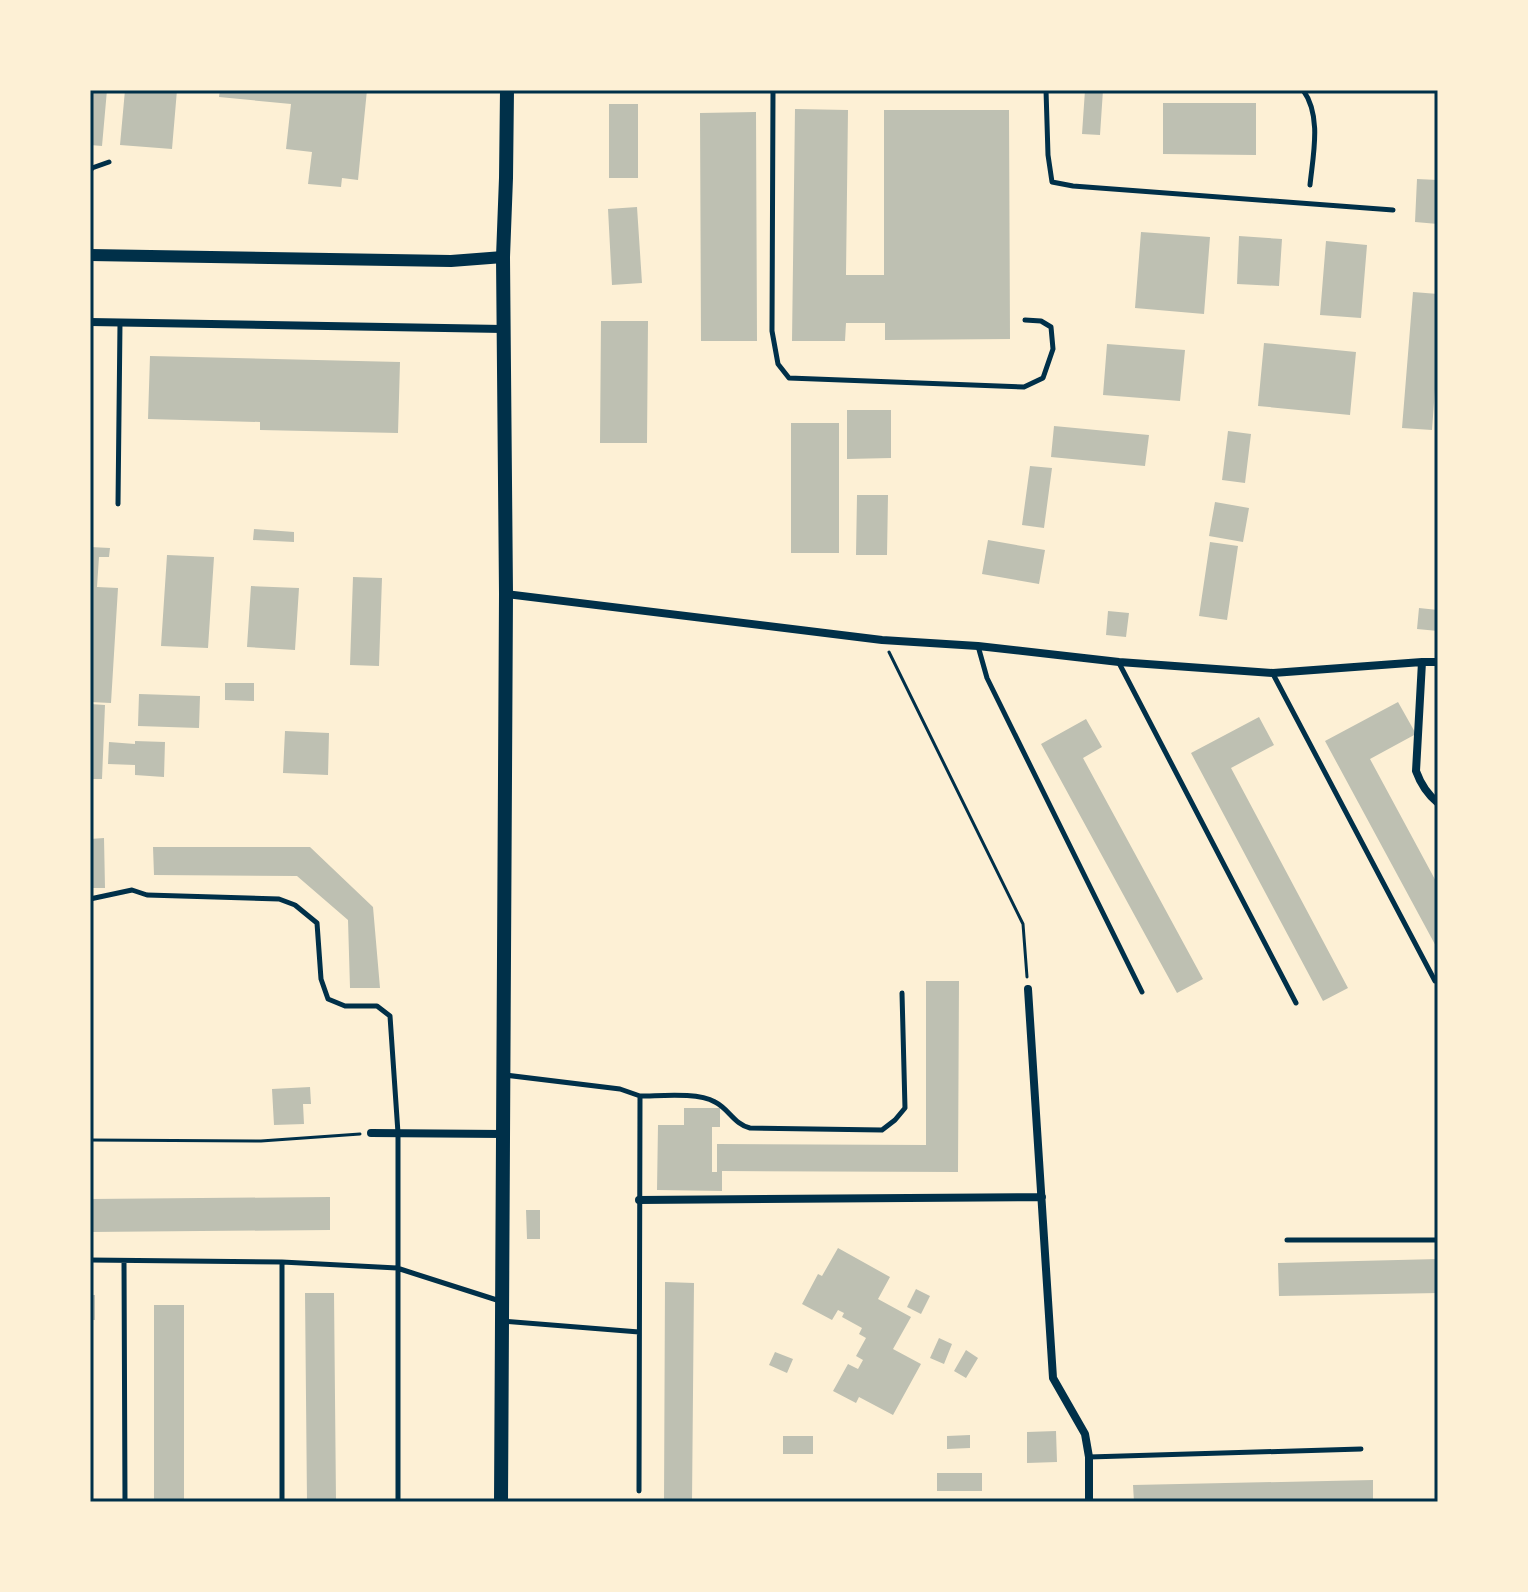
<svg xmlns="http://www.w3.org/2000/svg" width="1528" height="1592" font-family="'Fira Sans',sans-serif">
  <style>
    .building { fill: #bec0b2 }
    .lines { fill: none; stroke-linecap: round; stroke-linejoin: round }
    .path { stroke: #003049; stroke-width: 3 }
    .service { stroke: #003049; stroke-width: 5 }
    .minor { stroke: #003049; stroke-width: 8 }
    .tertiary { stroke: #003049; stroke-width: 12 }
    .secondary { stroke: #003049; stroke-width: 14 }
    .neatline { fill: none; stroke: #003049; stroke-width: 3 }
  </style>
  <rect width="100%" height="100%" fill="#fdf0d5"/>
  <path class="building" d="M90 90H107L102 146 90 145Z
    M125 90H177L172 149 120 145Z
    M220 90H367L358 180 342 178 341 187 308 184 312 152 286 149 291 104 219 97Z
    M1085 90H1103L1100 135 1082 134Z
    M1163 103H1256V155L1163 154Z
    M609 104H638V178H609Z
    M795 109 848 110 846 275H884V110H1009L1010 339 885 340V323H846L845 341H792Z
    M756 112 757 341H701L700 113Z
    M1417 179 1438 180V224L1415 222Z
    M637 207 642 283 612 285 608 209Z
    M1141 232 1210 237 1204 314 1135 308Z
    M1239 236 1282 239 1279 286 1237 284Z
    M1326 241 1367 245 1361 318 1320 315Z
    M1413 292 1438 294V348L1432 430 1402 428Z
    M601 321H648L647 443H600Z
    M1264 343 1356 352 1350 415 1258 406Z
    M1107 344 1185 350 1180 401 1103 395Z
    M150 356 400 362 398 433 260 430V422L148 419Z
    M847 410H891V458L847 459Z
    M791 423H839V553H791Z
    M1054 426 1149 435 1145 466 1051 457Z
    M1228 431 1251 434 1245 483 1222 480Z
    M1030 466 1052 468 1044 528 1022 525Z
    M857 495H888L887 555H856Z
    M1215 502 1249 508 1243 542 1209 536Z
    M254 529 294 532V542L253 540Z
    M988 540 1045 550 1039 584 982 574Z
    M1210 542 1238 546 1227 620 1199 616Z
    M90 547 110 548 109 557H99L97 587 118 588 111 703 90 702Z
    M167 555 214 557 208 648 161 646Z
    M353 577 382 578 379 666 350 665Z
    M251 586 299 588 295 650 247 647Z
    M1419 608 1438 610V631L1417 629Z
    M1108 611 1129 613 1126 637 1106 635Z
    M225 683H254V701L225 700Z
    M139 694 200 696 199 728 138 726Z
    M1398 702 1416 734 1370 759 1438 885V950L1325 741Z
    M90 704 105 705 102 779H90Z
    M1259 717 1274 745 1231 768 1348 988 1323 1001 1191 753Z
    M1086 719 1102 747 1083 758 1203 979 1177 993 1041 744Z
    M285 731 329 733 328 775 283 773Z
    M135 741 165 742 164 777 135 775V765L108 764 109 742 135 744Z
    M104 838 105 888H90V839Z
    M153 847H310L373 907 380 988H350L348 920 297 876 154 875Z
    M926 981H959L958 1172 722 1171V1191L657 1190 658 1125H684V1108H720V1127H712V1172H717V1144L926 1145Z
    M310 1087 311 1104H303L304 1124 274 1125 272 1089Z
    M330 1197V1230L90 1232V1199Z
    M526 1210H540V1239H527Z
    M838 1248 890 1277 878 1299 911 1317 893 1349 921 1364 893 1415 859 1397 856 1403 833 1391 848 1364 858 1369 863 1360 856 1356 866 1338 859 1334 862 1328 842 1317 844 1313 838 1310 832 1320 802 1304 818 1274 822 1276Z
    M1438 1259V1293L1279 1296 1278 1263Z
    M665 1282 694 1283 692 1502H664Z
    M916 1289 930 1296 921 1314 907 1307Z
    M305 1293H334L336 1502H307Z
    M90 1295H95V1320H90Z
    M154 1305H184V1502H154Z
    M939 1338 952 1344 944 1364 930 1358Z
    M966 1350 978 1358 966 1378 954 1371Z
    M775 1352 793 1359 787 1373 769 1365Z
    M1056 1431 1057 1462 1027 1463V1432Z
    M970 1435V1448L947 1449V1436Z
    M783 1436H813V1454H783Z
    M937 1473H982V1491H937Z
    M1373 1480V1502H1134L1133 1485Z"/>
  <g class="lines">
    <path class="path" d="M889 652 1023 924 1027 977
      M90 1140 261 1141 360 1134"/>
    <path class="service" d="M773 90 772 331 778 364 789 378 1024 387 1043 378 1053 349 1051 327 1041 321 1025 320
      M1046 90 1048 155 1052 182 1073 186 1393 210
      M1303 90C1322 116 1313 155 1310 185
      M90 171 92 168 109 162
      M118 504 120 323
      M978 646 987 678 1142 992
      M1119 663 1296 1003
      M1273 674 1435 981
      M90 899 132 890 147 895 279 899 295 905 317 923 321 979 328 999 345 1006H377L390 1016 398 1133V1502
      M505 1075 620 1089 640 1096 639 1491
      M640 1096C661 1096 697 1092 715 1102 729 1109 734 1124 750 1128L882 1130 895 1120 905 1108 902 993
      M1287 1240H1438
      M90 1260 282 1262 397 1268 500 1301
      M124 1261 125 1500
      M282 1262V1502
      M503 1321 639 1332
      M1089 1457 1361 1449"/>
    <path class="minor" d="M90 322 503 329
      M506 594 882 640 978 646 1119 662 1273 673 1422 662H1438
      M1422 662 1416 771C1421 785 1427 794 1438 803
      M1028 989 1053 1378 1085 1434 1089 1457V1502
      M371 1133 503 1134
      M639 1200 1042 1197"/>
    <path class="tertiary" d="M90 255 451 261 503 257"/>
    <path class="secondary" d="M501 1502 506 594 503 257 506 178 507 90"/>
  </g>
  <rect width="1528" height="1592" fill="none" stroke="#fdf0d5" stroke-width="184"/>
  <rect x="92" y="92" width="1344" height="1408" class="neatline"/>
</svg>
